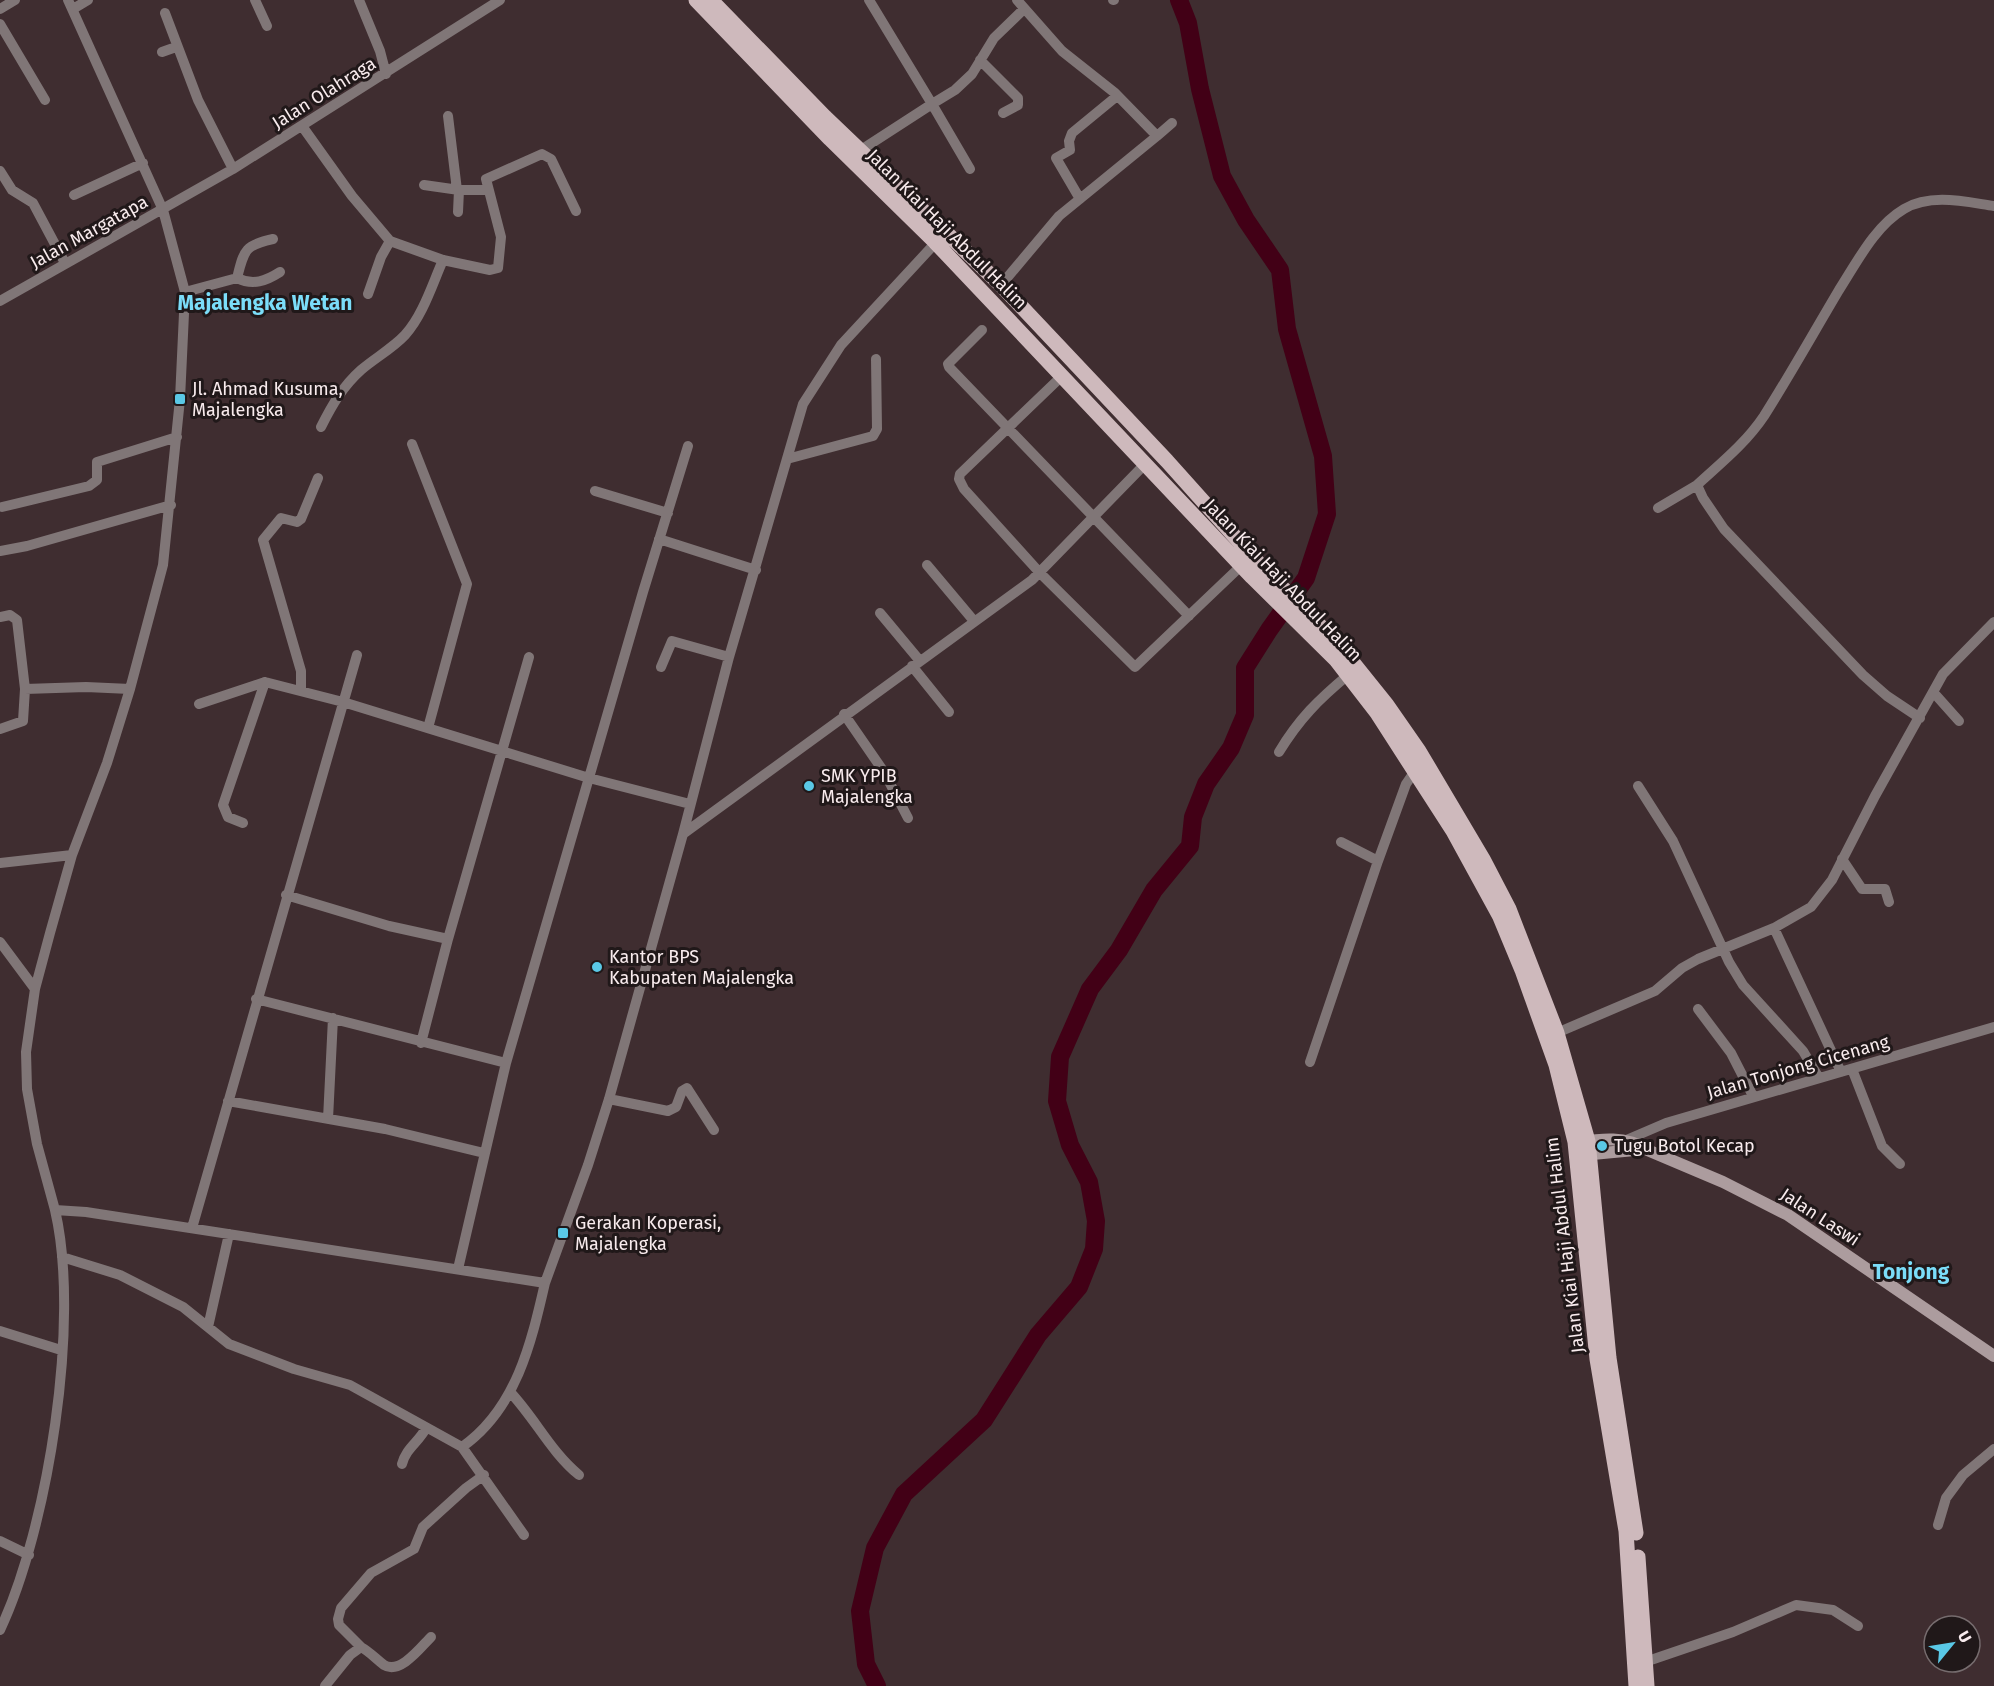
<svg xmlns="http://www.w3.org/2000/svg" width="1994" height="1686" font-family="'Fira Sans',sans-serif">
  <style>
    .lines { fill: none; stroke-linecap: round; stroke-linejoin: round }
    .river { stroke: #420016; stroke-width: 18 }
    .street { stroke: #807677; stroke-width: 10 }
    .secondary { stroke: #ac9c9e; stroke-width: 12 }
    .primary { stroke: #ceb9bc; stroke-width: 15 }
    .poi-dot { fill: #5ac8e6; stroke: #201819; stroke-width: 2 }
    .labels { text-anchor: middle; stroke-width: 6; stroke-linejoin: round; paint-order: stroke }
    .street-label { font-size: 18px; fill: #f8ebed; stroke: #201819 }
    .poi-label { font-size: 18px; fill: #f8ebed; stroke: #201819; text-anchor: start }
    .quarter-label { font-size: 21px; font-weight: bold; fill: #7bddf9; stroke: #201819 }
  </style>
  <rect width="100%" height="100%" fill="#3f2d30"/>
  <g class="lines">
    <path class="river" d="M877 1686 866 1664 860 1611 875 1548 904 1494 984 1420 1038 1335 1079 1287 1094 1249 1096 1221 1089 1182 1070 1145 1057 1101 1060 1057 1090 989 1119 950 1154 890 1190 846 1193 817 1206 784 1231 748 1245 715V668L1269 630 1306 578 1327 514 1323 456 1287 329 1280 270 1246 220 1222 176 1200 89 1188 23 1179 0"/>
    <path class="street" d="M68 0 163 210 185 292 180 399 163 565 130 689 107 763 72 855 50 933 35 989 26 1052 27 1089 37 1144 55 1210 86 1212 545 1283 588 1165 609 1099 683 834 729 657 803 404 841 345 940 238
      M255 0 267 26
      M359 0 380 51 386 74
      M1017 0 1062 51 1115 93 1157 136 1172 123
      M1113 0H1114
      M0 9 15 0
      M73 9 88 0
      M165 13 198 100 233 169
      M0 24 45 100
      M162 52 176 47
      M980 60 1018 98V105L1003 113
      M448 116 457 190
      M302 126 352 196 390 241 443 260 490 270 498 268 501 237 486 179 542 154 551 159 576 211
      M861 150 932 104 869 0
      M970 169 932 104 955 90 972 74 994 38 1024 9
      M0 171 12 190 33 203 65 263
      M424 185 459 190H488
      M74 195 143 163
      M1080 199 1056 158 1070 150 1069 141 1072 133 1117 96
      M458 212 459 190
      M237 278C253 286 266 281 280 272
      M1001 285 1059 216 1157 136
      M185 292 237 278C244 251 244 245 273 239
      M368 294 381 257 390 241
      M0 301 233 169 500 0
      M982 330 948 364 949 367 1189 616
      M1063 375 960 474 959 479 964 489 1040 573 1135 667 1242 565
      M321 427C332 405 343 386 361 370 375 358 393 348 405 335 423 315 432 285 443 260
      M412 444 467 584 428 728
      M787 459 873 436 877 429 876 359
      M1697 485C1721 463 1746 443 1764 416 1790 375 1814 332 1839 290 1857 262 1875 226 1904 209 1931 193 1966 202 1994 206
      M595 491 668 513
      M2 507 89 486 97 480V462L177 437
      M1658 508 1697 485 1703 498 1724 529 1863 675 1887 696 1920 718
      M659 539 756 570
      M0 551 27 546 171 505
      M927 565 974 621
      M880 613 920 661
      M0 617 10 615 17 620 25 689 23 721 0 729
      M912 666 949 712
      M661 667 672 641 729 657
      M25 689 86 687 130 689
      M301 690V671L263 540 281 518 297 522 301 519 318 478
      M1934 693 1959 721
      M199 704 265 682
      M844 714 884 772 908 818
      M1279 752C1299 719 1318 700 1348 675
      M1638 786 1673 841 1729 962 1743 985 1803 1051 1819 1078
      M243 823 228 817 223 805 265 682 343 702 589 778 690 804
      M683 834 1032 580 1145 464
      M1341 842 1378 861 1406 784 1415 771
      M1842 859 1862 889H1885L1889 902
      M0 863 72 855
      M286 895 389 926 448 939
      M1774 928 1841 1072
      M0 942 35 989
      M256 999 506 1063
      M1698 1009 1731 1053 1753 1096
      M1552 1035 1655 991 1682 968 1698 959 1774 928 1811 907 1832 880 1875 796 1943 674 1994 622
      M421 1043 448 939 529 657
      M1310 1062 1378 861
      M1852 1069 1882 1146 1900 1164
      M609 1099 668 1111 676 1107 682 1091 687 1088 714 1130
      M228 1101 385 1129 484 1153
      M328 1119 333 1018
      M1622 1145 1624 1141 1666 1123 1994 1027
      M192 1228 357 655
      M62 1257 120 1275 183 1307 229 1344 294 1369 350 1385 462 1447C516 1409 531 1344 545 1283
      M458 1269 506 1063 643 592 688 446
      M208 1327 229 1234
      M0 1331 61 1350
      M511 1393C536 1420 551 1452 579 1475
      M462 1447 524 1535
      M402 1464C406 1448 419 1442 426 1428
      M1938 1525 1946 1498 1963 1475 1994 1449
      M0 1541 29 1555
      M0 1630C48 1528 81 1321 55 1210
      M361 1647 339 1625 338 1619 341 1608 371 1573 414 1549 423 1527 466 1488 484 1475
      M1645 1662 1733 1632 1796 1605 1833 1610 1858 1626
      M325 1686 350 1655 361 1647C370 1652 376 1659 384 1665 400 1675 421 1647 431 1637"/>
    <path class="secondary" d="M1579 1142C1601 1139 1626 1136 1645 1149L1723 1182 1788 1215 1994 1356
      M1582 1155 1645 1149"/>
    <path class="primary" d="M696 0 830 139 935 242 1252 577 1336 660 1377 713 1453 831 1500 917 1522 970 1556 1065 1575 1142 1597 1359 1626 1531 1636 1686
      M711 0 825 117 1001 285 1167 461 1262 567 1338 644 1387 705 1419 751 1483 859 1509 909 1557 1033 1588 1141 1609 1358 1636 1533
      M1638 1557 1647 1686"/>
  </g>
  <g class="poi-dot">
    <rect x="174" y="393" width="12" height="12" rx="3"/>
    <circle cx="809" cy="786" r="6"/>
    <circle cx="597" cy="967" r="6"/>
    <circle cx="1602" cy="1146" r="6"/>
    <rect x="557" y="1227" width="12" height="12" rx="3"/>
  </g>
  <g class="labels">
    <g class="street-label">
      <text transform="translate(324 93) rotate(-32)" y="6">Jalan Olahraga</text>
      <text transform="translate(947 229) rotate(45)" y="6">Jalan Kiai Haji Abdul Halim</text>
      <text transform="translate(89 232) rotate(-29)" y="6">Jalan Margatapa</text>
      <text transform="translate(1283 580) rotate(46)" y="6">Jalan Kiai Haji Abdul Halim</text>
      <text transform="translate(1798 1067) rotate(-16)" y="6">Jalan Tonjong Cicenang</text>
      <text transform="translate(1820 1217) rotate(33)" y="6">Jalan Laswi</text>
      <text transform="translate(1565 1245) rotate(-97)" y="6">Jalan Kiai Haji Abdul Halim</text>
    </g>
    <g class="poi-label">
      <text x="192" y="395">Jl. Ahmad Kusuma,<tspan x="192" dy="21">Majalengka</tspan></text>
      <text x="821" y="782">SMK YPIB<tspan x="821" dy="21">Majalengka</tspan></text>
      <text x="609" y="963">Kantor BPS<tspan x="609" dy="21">Kabupaten Majalengka</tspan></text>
      <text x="1614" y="1152">Tugu Botol Kecap</text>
      <text x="575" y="1229">Gerakan Koperasi,<tspan x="575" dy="21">Majalengka</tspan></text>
    </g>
    <g class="quarter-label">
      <text x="265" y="310">Majalengka Wetan</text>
      <text x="1911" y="1279">Tonjong</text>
    </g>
  </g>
  <g transform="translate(1952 1644) rotate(60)"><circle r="28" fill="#201819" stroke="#766c6e" stroke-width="1.5"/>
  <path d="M0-4.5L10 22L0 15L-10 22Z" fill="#5ac8e6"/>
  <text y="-9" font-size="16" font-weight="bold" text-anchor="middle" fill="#f8ebed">U</text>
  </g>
</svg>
